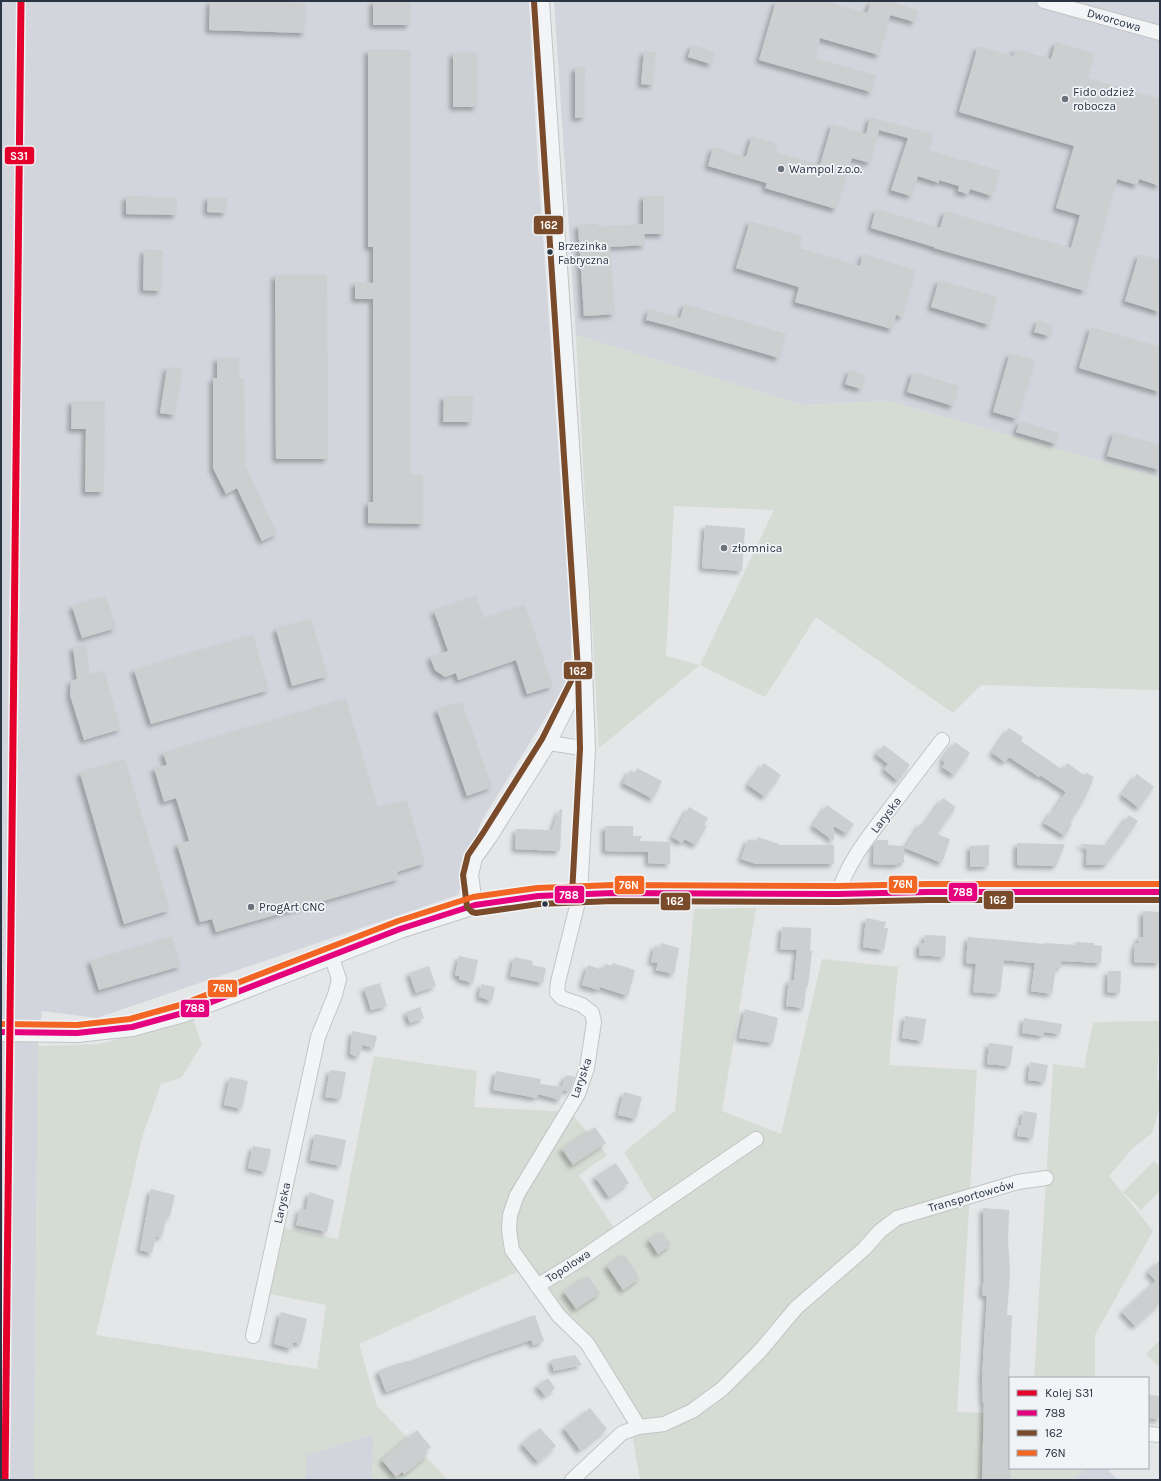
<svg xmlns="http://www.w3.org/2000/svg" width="1161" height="1481" font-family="Karla,sans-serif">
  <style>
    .built { fill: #d2d5db }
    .green { fill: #d5dcd4; fill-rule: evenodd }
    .building { fill: #ccced0; filter: url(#shadow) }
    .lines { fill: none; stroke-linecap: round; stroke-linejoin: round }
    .minor-casing { stroke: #c2c4c6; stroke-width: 16 }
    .tertiary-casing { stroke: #c2c4c6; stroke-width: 20 }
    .minor { stroke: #f2f4f5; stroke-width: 14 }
    .tertiary { stroke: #f2f4f5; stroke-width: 18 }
    .bus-1-casing { stroke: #f1f4f7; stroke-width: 9 }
    .bus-2-casing { stroke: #f1f4f7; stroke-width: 9 }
    .bus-3-casing { stroke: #f1f4f7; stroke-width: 9 }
    .bus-1 { stroke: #e5007d; stroke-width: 6 }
    .bus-2 { stroke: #7a4b2a; stroke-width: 6 }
    .bus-3 { stroke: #f26522; stroke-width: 6 }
    .rail-1-casing { stroke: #f1f4f7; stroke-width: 10 }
    .rail-1 { stroke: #e4002b; stroke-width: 7 }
    .poi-dot { fill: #6b727c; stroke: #f1f4f7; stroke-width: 1.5 }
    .bus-dot { fill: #2a3442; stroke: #f1f4f7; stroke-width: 1.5 }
    .labels { text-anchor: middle; stroke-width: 3.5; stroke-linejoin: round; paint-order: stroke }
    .bus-label { font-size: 11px; fill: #2a3442; stroke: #f1f4f7; text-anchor: start }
    .street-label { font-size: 12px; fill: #2a3442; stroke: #f1f4f7 }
    .poi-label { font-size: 12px; fill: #2a3442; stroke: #f1f4f7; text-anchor: start }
    .line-badge { stroke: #f1f4f7; stroke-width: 1.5 }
    .badge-label { font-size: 11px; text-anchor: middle; font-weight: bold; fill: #fff }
  </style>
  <defs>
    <filter id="shadow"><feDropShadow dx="-3.5" dy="3.5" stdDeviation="2" flood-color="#0004"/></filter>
  </defs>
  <rect width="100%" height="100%" fill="#e4e6e8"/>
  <path class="built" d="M1 1H529L538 168 571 626V676L481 822 458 895 97 1018 42 1011 38 1046 34 1480H1Z
    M554 1H1160V478L888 401 802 405 576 335Z
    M374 1434 372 1480H306V1455Z
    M1085 1468H1106L1118 1480H1073Z"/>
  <path class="green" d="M576 335 802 405 888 401 1160 478V690L981 685 953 713 816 617 765 697 700 665 599 748ZM674 506 774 510 700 665 666 656Z
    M756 908 722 1111 781 1134 822 959 898 967 889 1065 977 1070 957 1412 1010 1414V1468H1085L1073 1480H640L633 1439 634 1429 572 1321 528 1267 359 1344 377 1406 448 1480H372L373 1434 307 1455 306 1480H34L38 1046 100 1044 193 1019 202 1044 182 1077 161 1084 143 1134 96 1335 317 1369 326 1305 270 1294 284 1228 338 1239 374 1056 477 1071 474 1107 570 1112 607 1155 579 1175 616 1231 654 1202 624 1152 675 1111 694 909Z
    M1160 1021 1157 1080 1160 1083V1106L1152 1133 1132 1149 1109 1176 1153 1231 1095 1335V1378H1034L1053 1064 1084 1068 1093 1022Z
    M1154 1161 1160 1167V1191L1141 1210 1123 1192Z
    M1160 1340V1368L1146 1354Z"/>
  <path class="building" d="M210 1H290V3H306L305 33 209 30Z
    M373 1H410V25H373Z
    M776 1H824L867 13 871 1H888L918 10 915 22 890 15 879 55 820 38 815 58 876 75 871 92 759 60Z
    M1056 42 1094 54 1087 78 1160 99V186L1139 179 1137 185 1117 179 1085 291 934 248V247L871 228 876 209 940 228 945 211 1071 248 1080 215 1056 208 1074 146 959 112 978 46 1013 56 1015 49 1051 59Z
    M692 45 715 52 711 64 688 57Z
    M368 50H410V474L423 475V524L368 523V502H373V299H355V282L373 283V247H368Z
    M644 51 656 52 653 85 641 84Z
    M453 53H477V107H453Z
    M575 67 585 68V117L575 118Z
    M870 117 933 134 928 150 961 160V159L1000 171 992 196 970 189 968 194 958 191 959 186 939 180V183L918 176 911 196 891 190 908 138 879 130 870 163 852 158 836 209 765 188 767 183 708 166 713 147 746 157 752 136 778 144 776 152 820 165 832 124 866 134Z
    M126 196 177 198V215L126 214Z
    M643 196H664V234H644L645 245 610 247 615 314 584 316 578 225 598 224 599 227 643 224Z
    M208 197 227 198 226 213 207 212Z
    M750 221 802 236 799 248 860 266 863 254 915 270 902 317 896 315 892 329 795 302 799 287 736 268Z
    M144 250H163L161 291 143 290Z
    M1139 254 1160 260V312L1125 301Z
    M275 275H327L328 459H276Z
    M939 280 997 297 989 325 931 307Z
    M685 304 786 334 779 358 666 325 646 320 649 309 680 318Z
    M1038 320 1053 325 1049 336 1034 332Z
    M1091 327 1160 347V392L1079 368Z
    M1010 353 1035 360 1017 419 993 412Z
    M217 358H239V378H244L245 465 277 534 262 541 237 488 226 494 213 468V378H217Z
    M167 367 182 369 175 415 160 413Z
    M850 370 866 375 861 389 845 384Z
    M913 372 959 386 953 406 907 392Z
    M444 396H473L472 422H443Z
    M72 401H105L104 492H85L86 429H71Z
    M1020 421 1059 433 1056 444 1016 432Z
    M1114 432 1160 445V470L1107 456Z
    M705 525 745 528 742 571 702 568Z
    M106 596 116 628 82 638 72 606Z
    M476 596 484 619 525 605 553 686 527 694 516 660 458 680 456 673 445 677 435 670 430 657 448 651 434 611Z
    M311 619 328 676 292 686 276 629Z
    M253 635 269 690 151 724 134 670Z
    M86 645 90 675 104 671 121 729 84 740 70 695 71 681 77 679 73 647Z
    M346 699 378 808 407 800 425 863 397 872 399 879 216 932 212 919 200 922 177 844 189 841 185 827 176 798 164 802 154 768 167 765 163 753Z
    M462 702 492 787 467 796 437 710Z
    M1009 728 1023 737 1021 741 1063 770 1067 763 1084 775 1086 773 1094 777 1086 796 1070 823 1072 824 1065 836 1044 823 1052 811 1053 812 1066 792 1040 775 1039 777 1009 757 1005 762 992 753Z
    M955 742 970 753 954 775 942 767 945 763 942 760Z
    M884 745 910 765 898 781 884 769 888 764 876 754Z
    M125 759 170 910 124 924 80 773Z
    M764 763 781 775 765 797 748 785Z
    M637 768 662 781 653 799 623 783 630 770 635 773Z
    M1137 774 1154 787 1139 808 1122 795Z
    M943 798 956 807 937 834 950 839 942 863 905 848 921 823 924 825Z
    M827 805 854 824 847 834 834 826V841L813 826Z
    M689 807 708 818 704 825 707 826 696 845 684 839 682 843 672 837Z
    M560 809H562L560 851 515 849 516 829 552 830Z
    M1129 815 1138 821 1106 865H1086L1087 849 1080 844 1107 845Z
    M605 826H633V836H642L639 841 670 842V864L648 863V852L605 851Z
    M758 837 779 844 778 845H834V864H756L741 859 748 839 756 841Z
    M877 840H888V845L904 846V863H898V865L873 864 874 844Z
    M1017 843 1052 844H1065L1056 866 1017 865Z
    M989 845V866L970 867V846Z
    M1143 911 1160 912V963L1134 962 1135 943 1138 944V937H1143Z
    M866 918 886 922 884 928H888L884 950 863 947Z
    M782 927 811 928 810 951H812L808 986H806L804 1008 786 1006 789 980H794L797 950 780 949Z
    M925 935 946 936 945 957 919 955V943H924Z
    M172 937 181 966 99 990 90 961Z
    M968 937 1045 944V943L1075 945 1076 942 1094 943V945L1102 946 1101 963 1063 961 1061 962V968H1056L1052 994 1031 991 1035 963 1004 960 1000 993 998 992 997 994 973 992 976 964 966 963Z
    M661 943 679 948 674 974 656 970 658 963 651 962 655 945 660 948Z
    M459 956 478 960 473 983 459 979 460 976 455 975Z
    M514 957 533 961 532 965 546 968 543 983 510 976Z
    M613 963 635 970 628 996 600 987 599 990 582 985 588 965 603 970 605 964 612 966Z
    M429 966 436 986 416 993 409 973Z
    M1108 971H1121L1120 993 1107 992Z
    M380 983 387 1006 371 1010 364 988Z
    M481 984 495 987 492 1001 479 997Z
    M420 1007 424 1018 410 1023 406 1012Z
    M745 1009 778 1018 773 1043 739 1038Z
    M905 1016 926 1019 923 1041 902 1038Z
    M1024 1018 1062 1024 1060 1034 1044 1032 1043 1036 1022 1033Z
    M352 1031 377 1036 374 1048 362 1045 359 1057 350 1054Z
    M989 1043 1013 1046 1010 1066 987 1064Z
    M1030 1062 1048 1065 1045 1082 1028 1080Z
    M330 1070 346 1072 341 1099 325 1097Z
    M496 1071 541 1079 540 1084 562 1087 566 1075 575 1077 570 1091 563 1090 560 1100 538 1094 537 1098 493 1090Z
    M230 1077 248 1081 242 1109 224 1105Z
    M624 1092 642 1097 636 1119 618 1115Z
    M1023 1111 1037 1113 1033 1138 1017 1136 1019 1125H1021Z
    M595 1127 606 1143 573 1165 562 1149Z
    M315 1134 346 1140 341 1166 310 1160Z
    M253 1146 271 1149 266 1172 248 1168Z
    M616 1163 629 1183 609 1197 595 1177Z
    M151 1189 175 1195 170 1216 166 1219 162 1237 156 1236 152 1253 140 1250Z
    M309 1192 334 1200 327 1232 296 1225 300 1208 306 1210Z
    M983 1208 1009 1210 1008 1240 1010 1273 1007 1315H1012L1009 1382 1010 1480H982L984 1403H983L982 1377 987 1296 982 1295 983 1283H984Z
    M662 1231 671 1245 658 1254 649 1240Z
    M624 1254 640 1278 623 1290 607 1266Z
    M1160 1260V1303L1135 1326 1122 1312 1156 1281 1148 1272Z
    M588 1276 600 1293 576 1309 564 1292Z
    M281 1312 307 1319 301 1344 293 1342 292 1349 274 1344Z
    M535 1315 544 1341 533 1345 531 1340 486 1355 386 1392 378 1371 390 1366 412 1360Z
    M575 1355 582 1365 554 1371 551 1360Z
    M548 1378 555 1388 545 1396 537 1386Z
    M1148 1395 1160 1396V1419L1148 1418Z
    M590 1408 607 1429 580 1450 564 1428Z
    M540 1428 556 1446 538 1462 522 1444Z
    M417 1430 431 1447 425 1452 428 1454 410 1470 404 1474 402 1472 396 1477 382 1460Z"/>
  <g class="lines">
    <defs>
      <path id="minor" d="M542 1 582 593 588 749 580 894 558 982 557 993 562 998 582 1005 592 1013 594 1022 587 1068 578 1094 517 1195 510 1215 509 1230 512 1250 559 1316 587 1343 639 1427
        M1044 1 1160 33
        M549 743 588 749
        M838 894C847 863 869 836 888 811 906 787 924 764 942 740
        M475 905 471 875 475 858 490 837 549 743 585 671
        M537 1286 573 1264 756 1139
        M253 1336 318 1037 335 995 339 979 331 955
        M1148 1434 1160 1435
        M572 1480 622 1433 639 1427 664 1424 692 1411 722 1389 760 1351 796 1308 864 1249 880 1231 897 1218 1018 1182 1046 1178"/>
      <path id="tertiary" d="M1 1032 77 1033 132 1027 183 1013 400 929 475 905 538 896 613 893 838 894 928 892H1160"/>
    </defs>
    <use href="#minor" class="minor-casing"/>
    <use href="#tertiary" class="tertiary-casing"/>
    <use href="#minor" class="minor"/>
    <use href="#tertiary" class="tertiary"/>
    <defs>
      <path id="bus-1" d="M1 1032 77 1033 132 1027 183 1013 400 929 475 905 538 896 613 893 838 894 928 892H1160"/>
      <path id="bus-2" d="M534 2 578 669 580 749 572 894
        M579 665 542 739 483 833 468 855 463 875 467 907 472 912 476 913 539 904 613 901 838 902 928 900H1160"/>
      <path id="bus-3" d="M1 1024 77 1025 130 1019 180 1005 398 921 473 897 537 888 613 885 838 886 928 884H1160"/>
    </defs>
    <use href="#bus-1" class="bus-1-casing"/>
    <use href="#bus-2" class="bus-2-casing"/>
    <use href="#bus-3" class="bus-3-casing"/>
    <use href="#bus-1" class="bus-1"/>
    <use href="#bus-2" class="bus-2"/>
    <use href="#bus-3" class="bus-3"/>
    <defs>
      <path id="rail-1" d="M5 1480 21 1"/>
    </defs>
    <use href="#rail-1" class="rail-1-casing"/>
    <use href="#rail-1" class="rail-1"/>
  </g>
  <g class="poi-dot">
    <circle cx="1065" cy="99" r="4"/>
    <circle cx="781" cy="169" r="4"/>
    <circle cx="724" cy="548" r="4"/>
    <circle cx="251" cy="907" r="4"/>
  </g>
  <g class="bus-dot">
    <circle cx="550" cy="252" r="3.5"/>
    <circle cx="545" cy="904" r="3.5"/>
  </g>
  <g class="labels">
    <g class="bus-label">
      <text x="558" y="250">Brzezinka<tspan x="558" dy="14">Fabryczna</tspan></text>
    </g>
    <g class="street-label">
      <text transform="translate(1114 20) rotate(16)" y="4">Dworcowa</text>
      <text transform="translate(886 815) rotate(-53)" y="4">Laryska</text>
      <text transform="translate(581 1078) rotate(-71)" y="4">Laryska</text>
      <text transform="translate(971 1196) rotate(-16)" y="4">Transportowców</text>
      <text transform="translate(282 1203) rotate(-78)" y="4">Laryska</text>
      <text transform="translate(568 1266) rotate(-33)" y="4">Topolowa</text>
    </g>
    <g class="poi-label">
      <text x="1073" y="96">Fido odzież<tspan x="1073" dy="14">robocza</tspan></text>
      <text x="789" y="173">Wampol z.o.o.</text>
      <text x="732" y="552">złomnica</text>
      <text x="259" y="911">ProgArt CNC</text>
    </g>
  </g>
  <g class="line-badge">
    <rect x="4" y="146" width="31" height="19" rx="4" fill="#e4002b"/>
    <rect x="533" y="215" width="31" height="20" rx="4" fill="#7a4b2a"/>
    <rect x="563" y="661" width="30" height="19" rx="4" fill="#7a4b2a"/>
    <rect x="888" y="875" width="30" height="19" rx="4" fill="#f26522"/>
    <rect x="614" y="875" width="31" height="20" rx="4" fill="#f26522"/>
    <rect x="948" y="882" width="30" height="20" rx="4" fill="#e5007d"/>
    <rect x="554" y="885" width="31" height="19" rx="4" fill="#e5007d"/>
    <rect x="983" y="890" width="31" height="20" rx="4" fill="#7a4b2a"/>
    <rect x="660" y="892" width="31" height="19" rx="4" fill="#7a4b2a"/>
    <rect x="207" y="979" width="31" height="19" rx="4" fill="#f26522"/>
    <rect x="180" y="999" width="30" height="19" rx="4" fill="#e5007d"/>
  </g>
  <g class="badge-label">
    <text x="19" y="160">S31</text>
    <text x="549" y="229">162</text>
    <text x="578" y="675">162</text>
    <text x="903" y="888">76N</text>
    <text x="629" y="889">76N</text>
    <text x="963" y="896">788</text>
    <text x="569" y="899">788</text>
    <text x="998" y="904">162</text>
    <text x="675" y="905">162</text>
    <text x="223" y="992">76N</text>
    <text x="195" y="1012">788</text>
  </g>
  <rect width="1161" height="1481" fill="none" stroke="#2a3442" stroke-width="4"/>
  <rect x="1009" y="1377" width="140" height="92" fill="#f1f4f7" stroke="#a1a7af"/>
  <rect x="1017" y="1390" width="20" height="6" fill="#e4002b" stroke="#a1a7af"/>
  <text x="1045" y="1397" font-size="12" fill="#2a3442">Kolej S31</text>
  <rect x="1017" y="1410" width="20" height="6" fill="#e5007d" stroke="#a1a7af"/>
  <text x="1045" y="1417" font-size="12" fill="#2a3442">788</text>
  <rect x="1017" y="1430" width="20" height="6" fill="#7a4b2a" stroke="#a1a7af"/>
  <text x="1045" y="1437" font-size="12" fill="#2a3442">162</text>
  <rect x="1017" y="1450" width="20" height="6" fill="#f26522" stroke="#a1a7af"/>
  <text x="1045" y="1457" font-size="12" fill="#2a3442">76N</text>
</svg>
